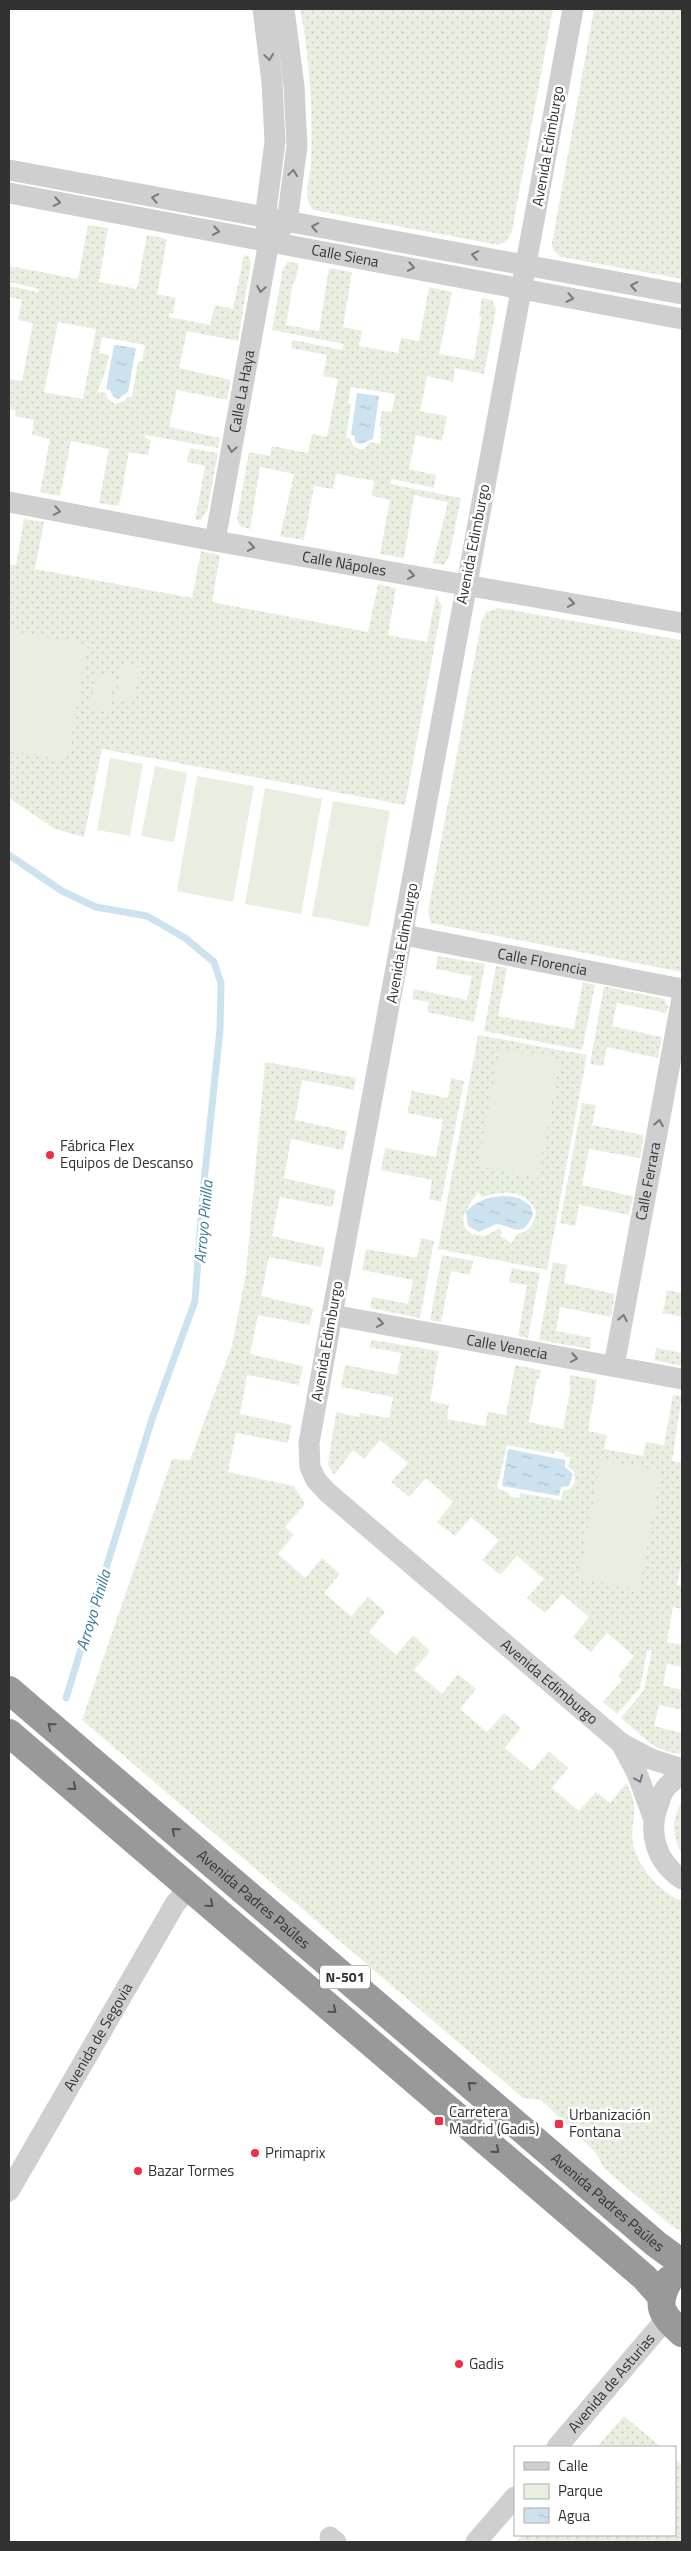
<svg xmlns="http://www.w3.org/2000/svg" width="691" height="2551" font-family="'Titillium Web',sans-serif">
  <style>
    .green { fill: url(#green-dots); fill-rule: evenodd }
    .pitch { fill: #e9efe0 }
    .water { fill: url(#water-ripples) }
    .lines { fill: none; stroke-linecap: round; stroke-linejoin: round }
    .stream { stroke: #cce3ef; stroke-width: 7 }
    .street { stroke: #cfcfcf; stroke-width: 21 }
    .highway { stroke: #999; stroke-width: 28 }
    .oneway { stroke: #797979 }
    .oneway2 { stroke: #515151 }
    .poi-dot { fill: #f02d45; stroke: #fff; stroke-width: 2 }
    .labels { text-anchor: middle; stroke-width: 5; stroke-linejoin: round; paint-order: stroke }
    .shield { fill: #fff; stroke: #707070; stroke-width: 1 }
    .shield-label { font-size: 14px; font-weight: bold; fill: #323232 }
    .street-label { font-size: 15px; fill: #323232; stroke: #fff }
    .poi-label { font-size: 15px; fill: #323232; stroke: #fff; text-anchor: start }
    .water-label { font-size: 16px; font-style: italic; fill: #397a9b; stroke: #fff }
  </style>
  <defs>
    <pattern id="green-dots" width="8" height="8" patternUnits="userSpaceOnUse" patternTransform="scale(1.25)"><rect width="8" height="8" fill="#e9efe0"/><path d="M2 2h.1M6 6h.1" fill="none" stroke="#c8cdc1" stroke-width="1.8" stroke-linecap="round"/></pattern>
    <pattern id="water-ripples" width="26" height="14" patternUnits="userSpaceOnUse" patternTransform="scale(1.25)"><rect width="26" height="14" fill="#cce3ef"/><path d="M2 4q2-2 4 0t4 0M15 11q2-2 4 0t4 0" fill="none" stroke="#b0c3cd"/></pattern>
  </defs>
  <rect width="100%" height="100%" fill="#fff"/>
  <path class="green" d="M300 9H553L512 231 507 240 498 245 313 210C302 196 310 179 311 162 313 111 310 59 300 9Z
    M594 9H682V279L561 257 553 250 552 243Z
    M88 225 108 228 99 282 137 289 147 235 167 239 157 294 176 298 173 313H169V317L210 325 215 305 233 309 244 255 249 257 251 262 238 341 187 331 179 368 231 380 227 400 177 390 169 427 220 438 218 448 145 435V438L151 440 148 455 129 452 119 506 99 503 109 449 71 441 60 496 40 492 50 439 32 435 34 420 15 416 16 411 9 409V379L22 381 33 323 18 320 22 300 9 297V286L38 292 39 289 9 282V266L78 279ZM58 322 96 329 83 399 44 392ZM102 337 145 345 142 361 138 362 132 397H128L123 402 115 404 107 398 106 393 97 392 104 376 109 355 99 353Z
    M288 262 299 263 295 282H293L286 325 319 331 329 268 352 272 343 327 362 331 359 346 398 353 401 338 419 341 429 287 452 292 439 354 474 360 481 317 479 316 482 298 492 300 496 309 484 374 455 368 453 382 427 376 420 411 447 416 442 441 416 435 409 469 436 475 434 488 392 479 390 484 461 498 449 557 444 565 433 563 448 502 414 495 404 558 380 554 390 500 372 496 374 481 336 474 333 489 314 486 304 540 280 536 294 474 260 467 250 529 240 526 237 519 249 452 270 456 272 446 308 453 312 434 327 437 338 379 323 376 327 355 291 348 293 340 342 350 344 344 272 330 283 268ZM351 387 395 394 392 412 382 411 379 426 381 427 380 444 370 442 364 449C357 450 352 446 350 439L346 438 351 404 348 403Z
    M190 448 218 453 207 511 201 520H195L205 466 187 462Z
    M24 519 44 522 35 569 192 598 201 551 220 555 212 602 368 632 378 584 396 588 388 635 427 642 436 595 442 606 405 805 102 749 84 837 55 829 9 798V565H16Z
    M499 608 682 640V972L431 923 428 912 481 623 486 612Z
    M438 956 485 964 474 1022 427 1012 429 1002 412 999 414 989 467 1000 472 976 436 969Z
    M496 966 507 968 498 1016 574 1029 583 982 595 985 582 1050 484 1031Z
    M604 986 664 999 668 1007 666 1013 617 1003 612 1026 662 1037 658 1058 607 1047 603 1066 590 1064Z
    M478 1035 587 1055 547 1270 438 1249ZM478 1192 482 1197C503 1191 525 1188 536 1212 534 1224 530 1232 517 1234L512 1243 500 1236 502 1233 500 1228 485 1236 472 1234C452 1221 472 1203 478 1192Z
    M265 1062 356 1078 354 1090 302 1080 295 1120 347 1131 343 1150 291 1139 284 1178 336 1190 332 1207 280 1197 272 1236 325 1248 321 1267 269 1257 261 1296 313 1308 310 1325 258 1315 250 1354 303 1366 299 1385 247 1375 240 1414 292 1425 288 1443 236 1433 228 1472 294 1486 305 1504 285 1527 294 1535 278 1554 305 1578 322 1558 340 1574 324 1593 351 1616 368 1597 385 1612 369 1632 396 1655 413 1635 430 1651 414 1670 442 1694 458 1674 476 1689 460 1709 487 1732 504 1713 521 1728 505 1748 532 1771 549 1751 568 1768 552 1788 579 1811 596 1792 610 1803 626 1783C642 1810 629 1820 633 1844 638 1867 661 1893 682 1901V2232L668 2223 604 2168 596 2153 541 2100 523 2098 82 1720 172 1459 190 1460 232 1346 246 1273Z
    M451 1078 464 1081 441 1202 429 1199 432 1180 381 1170 385 1148 436 1157 443 1120 407 1113 412 1091 448 1098Z
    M582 1103 596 1105 592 1125 644 1135 640 1158 589 1149 582 1185 633 1196 629 1215 579 1205 575 1226 560 1223Z
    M421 1238 434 1241 420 1318 370 1308 372 1297 408 1304 413 1280 362 1270 366 1249 417 1258Z
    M442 1255 473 1261 470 1275 451 1271 441 1322 430 1320Z
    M553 1262 567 1265 564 1283 615 1294 611 1317 560 1307 556 1331 591 1338 590 1349 539 1340Z
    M512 1268 540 1273 528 1338 518 1336 527 1285 509 1282Z
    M667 1290 682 1293V1317L663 1313Z
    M372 1340 439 1351 430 1401 449 1405 447 1419 485 1426 488 1412 506 1415 515 1365 541 1370 539 1379H537L529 1422 563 1429 571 1385H569L570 1375 597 1380 588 1431 607 1435 604 1449 643 1456 646 1442 664 1445 673 1395 682 1396 672 1461 682 1463V1559L677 1585 682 1586V1609L673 1607 667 1642 682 1645V1667L667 1664 663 1685 682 1690V1710L659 1705 654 1726 682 1733V1753C657 1755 639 1733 621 1718L644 1690 652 1650 647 1651 640 1688 617 1714 603 1702 622 1680 618 1676 634 1656 607 1633 591 1652 573 1637 589 1617 562 1594 545 1613 527 1598 544 1579 517 1556 500 1575 482 1560 499 1540 471 1517 455 1536 437 1522 453 1502 426 1478 409 1497 391 1482 408 1463 380 1440 364 1459 353 1450 334 1475 328 1465 336 1412 359 1417 360 1413 389 1418 393 1397 341 1387 345 1365 397 1375 401 1353 369 1347ZM507 1445 554 1454 555 1451 565 1453 564 1456 570 1457 568 1467 574 1472 575 1482 570 1489 563 1491 561 1500 520 1493 519 1498 509 1496 510 1493 497 1488Z
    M656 1348 682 1353V1366L654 1360Z
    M681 1803 682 1804V1854C672 1836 671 1822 681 1803Z
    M624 2416 661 2447H597Z
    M675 2459 682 2465V2542H516L522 2535H675Z"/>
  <path class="pitch" d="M9 630 88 645 66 761 9 750Z
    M123 664 140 668 132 703 115 699Z
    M97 673 115 677 108 710 90 707Z
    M110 758 143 764 130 836 97 830Z
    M155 766 187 773 174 842 141 836Z
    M197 776 254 786 233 902 177 891Z
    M265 788 322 799 301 914 245 904Z
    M333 801 390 811 369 927 312 916Z
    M500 1048 560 1059 538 1178 478 1166Z
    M601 1460 661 1471 639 1590 579 1578Z"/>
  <path class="water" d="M114 345 136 348 128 392 118 399 113 397 110 390 106 389Z
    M357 393 379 396 373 439 361 444 355 442V436L351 434Z
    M507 1196 519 1198 531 1206 533 1215C521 1241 513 1225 496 1224L479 1232 468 1226 466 1211C480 1199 490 1196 507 1196Z
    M508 1449 565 1460V1467L573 1474 569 1486 561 1487 559 1496 502 1486Z"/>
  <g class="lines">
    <path class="stream" d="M9 855 62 891 96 907 147 916 185 938 214 962 221 983 220 1030 203 1191 195 1301 152 1419 66 1698"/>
    <g class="street">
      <path d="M263 9 272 82 275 142 265 218 269 241 287 222 297 146 294 86 284 9"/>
      <path id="s1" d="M573 9 332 1315 309 1443 310 1467 316 1480 327 1492 621 1743 651 1759 682 1769"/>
      <path d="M9 170 682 294"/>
      <path id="s2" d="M9 193 682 319"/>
      <path id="s3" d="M9 502 215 541 682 623"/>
      <path id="s4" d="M215 541 269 241"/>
      <path id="s5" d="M404 935 682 989"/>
      <path id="s6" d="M332 1315 682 1379"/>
      <path id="s7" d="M614 1366 682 998"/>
      <path d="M621 1743 637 1773 653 1817"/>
      <path d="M682 1773C677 1778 669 1783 665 1789 662 1793 660 1799 659 1803 647 1832 656 1862 682 1879"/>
      <path id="s8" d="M9 2191 175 1904 190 1887"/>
      <path id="s9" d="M557 2447 666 2319"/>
      <path d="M330 2537 336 2542"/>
      <path d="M476 2542 515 2497"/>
    </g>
    <g class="highway">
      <path id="s10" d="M9 1690 656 2244 682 2263"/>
      <path d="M9 1733 586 2227 644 2277 661 2296"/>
      <path d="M669 2280C655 2306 661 2314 682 2333"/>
    </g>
  </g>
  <defs><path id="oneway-chevron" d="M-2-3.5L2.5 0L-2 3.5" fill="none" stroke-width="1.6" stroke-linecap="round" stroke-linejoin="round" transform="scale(1.25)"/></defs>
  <g class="oneway">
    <use href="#oneway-chevron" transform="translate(269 57) rotate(82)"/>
    <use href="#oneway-chevron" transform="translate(293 173) rotate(-82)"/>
    <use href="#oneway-chevron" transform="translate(155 198) rotate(-169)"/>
    <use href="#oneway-chevron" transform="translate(57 202) rotate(10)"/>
    <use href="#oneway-chevron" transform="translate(315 227) rotate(-169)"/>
    <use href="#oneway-chevron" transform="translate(216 231) rotate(10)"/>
    <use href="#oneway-chevron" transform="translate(475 255) rotate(-169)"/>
    <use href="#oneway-chevron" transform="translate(411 267) rotate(11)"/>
    <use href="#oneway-chevron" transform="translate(634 286) rotate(-170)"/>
    <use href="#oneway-chevron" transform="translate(261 289) rotate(100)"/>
    <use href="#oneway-chevron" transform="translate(570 298) rotate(12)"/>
    <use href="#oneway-chevron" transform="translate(232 449) rotate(100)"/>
    <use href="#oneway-chevron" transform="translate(57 511) rotate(11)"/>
    <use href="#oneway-chevron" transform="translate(251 547) rotate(10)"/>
    <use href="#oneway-chevron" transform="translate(411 575) rotate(10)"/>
    <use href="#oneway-chevron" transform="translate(571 603) rotate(10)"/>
    <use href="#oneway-chevron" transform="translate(659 1123) rotate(-79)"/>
    <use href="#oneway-chevron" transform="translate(623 1318) rotate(-79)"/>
    <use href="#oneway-chevron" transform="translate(380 1323) rotate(10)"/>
    <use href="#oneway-chevron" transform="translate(574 1358) rotate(10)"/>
    <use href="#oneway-chevron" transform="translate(639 1779) rotate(68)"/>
  </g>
  <g class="oneway2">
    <use href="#oneway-chevron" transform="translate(51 1726) rotate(-140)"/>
    <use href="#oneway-chevron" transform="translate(73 1787) rotate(40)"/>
    <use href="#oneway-chevron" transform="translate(175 1831) rotate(-140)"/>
    <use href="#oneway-chevron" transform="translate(210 1904) rotate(41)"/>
    <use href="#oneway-chevron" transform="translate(333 2010) rotate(41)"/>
    <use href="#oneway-chevron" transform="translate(471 2085) rotate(-139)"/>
    <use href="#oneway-chevron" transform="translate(496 2150) rotate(41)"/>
  </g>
  <g class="poi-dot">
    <circle cx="50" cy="1155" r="5"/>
    <rect x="434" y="2116" width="10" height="10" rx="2.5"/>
    <rect x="554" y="2119" width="10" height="10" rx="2.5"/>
    <circle cx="255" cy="2153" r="5"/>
    <circle cx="138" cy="2171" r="5"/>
    <circle cx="459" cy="2364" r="5"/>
  </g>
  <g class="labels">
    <rect class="shield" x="320" y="1965.5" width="50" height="23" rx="4"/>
    <g class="shield-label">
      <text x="345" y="1982">N-501</text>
    </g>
    <g class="street-label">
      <text transform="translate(548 146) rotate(-80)" y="5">Avenida Edimburgo</text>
      <text dy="5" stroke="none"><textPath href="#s2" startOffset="342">Calle Siena</textPath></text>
      <text dy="5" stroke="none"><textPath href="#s4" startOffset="152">Calle La Haya</textPath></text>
      <text transform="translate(473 544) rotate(-79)" y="5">Avenida Edimburgo</text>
      <text dy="5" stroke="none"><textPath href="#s3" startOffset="341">Calle Nápoles</textPath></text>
      <text transform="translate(402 943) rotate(-80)" y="5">Avenida Edimburgo</text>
      <text dy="5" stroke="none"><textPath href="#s5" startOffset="141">Calle Florencia</textPath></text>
      <text dy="5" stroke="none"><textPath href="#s7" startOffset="188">Calle Ferrara</textPath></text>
      <text transform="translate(327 1341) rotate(-80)" y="5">Avenida Edimburgo</text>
      <text dy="5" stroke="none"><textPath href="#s6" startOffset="178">Calle Venecia</textPath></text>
      <text dy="5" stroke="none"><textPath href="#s1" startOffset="1805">Avenida Edimburgo</textPath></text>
      <text dy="5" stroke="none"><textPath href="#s10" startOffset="322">Avenida Padres Paúles</textPath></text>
      <text dy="5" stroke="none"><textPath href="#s8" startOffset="178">Avenida de Segovia</textPath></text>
      <text dy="5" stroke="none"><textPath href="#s10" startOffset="788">Avenida Padres Paúles</textPath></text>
      <text dy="5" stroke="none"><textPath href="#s9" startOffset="84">Avenida de Asturias</textPath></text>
    </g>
    <g class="poi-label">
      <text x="60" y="1151">Fábrica Flex<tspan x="60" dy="17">Equipos de Descanso</tspan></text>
      <text x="449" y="2117">Carretera<tspan x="449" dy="17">Madrid (Gadis)</tspan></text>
      <text x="569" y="2120">Urbanización<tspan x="569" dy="17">Fontana</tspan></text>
      <text x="265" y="2158">Primaprix</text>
      <text x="148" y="2176">Bazar Tormes</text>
      <text x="469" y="2369">Gadis</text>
    </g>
    <g class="water-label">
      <text transform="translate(203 1222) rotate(-85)" y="6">Arroyo Pinilla</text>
      <text transform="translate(93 1610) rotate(-73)" y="6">Arroyo Pinilla</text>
    </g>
  </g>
  <rect width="691" height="2551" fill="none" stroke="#323232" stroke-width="20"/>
  <rect x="514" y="2446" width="162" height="90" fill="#ffffff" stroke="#adadad"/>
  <rect x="524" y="2462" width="25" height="8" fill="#cfcfcf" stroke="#adadad"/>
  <text x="558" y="2471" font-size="15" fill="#323232">Calle</text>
  <rect x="524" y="2484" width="25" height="15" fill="#e9efe0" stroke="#adadad"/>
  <text x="558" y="2496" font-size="15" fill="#323232">Parque</text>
  <rect x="524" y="2508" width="25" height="15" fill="url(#water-ripples)" stroke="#adadad"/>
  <text x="558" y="2521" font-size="15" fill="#323232">Agua</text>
</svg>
